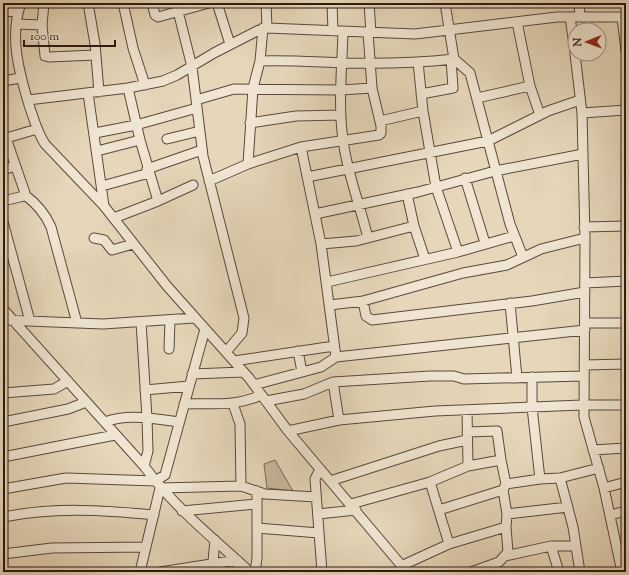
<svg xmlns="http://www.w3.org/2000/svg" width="629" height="575" font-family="'Sorts Mill Goudy',serif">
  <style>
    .green { fill: #c7b79d; stroke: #7a6857 }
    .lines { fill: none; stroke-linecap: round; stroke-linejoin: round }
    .minor-casing { stroke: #5b483b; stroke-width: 11 }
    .minor { stroke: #efe5d2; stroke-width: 9 }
  </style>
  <rect width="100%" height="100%" fill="#e6d7ba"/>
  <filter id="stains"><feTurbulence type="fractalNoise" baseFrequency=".005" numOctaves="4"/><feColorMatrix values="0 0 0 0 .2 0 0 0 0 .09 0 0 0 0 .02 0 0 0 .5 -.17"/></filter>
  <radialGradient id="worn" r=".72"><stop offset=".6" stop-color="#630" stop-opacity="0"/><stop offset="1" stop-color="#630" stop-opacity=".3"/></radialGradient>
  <path class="green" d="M275 460 293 491 267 488 264 464Z"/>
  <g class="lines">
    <defs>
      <path id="minor" d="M21 3C9 36 19 72 29 105 34 119 37 132 45 144L104 206 167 286 249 378 288 431 407 572
        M44 3 42 25 45 56 49 57 96 55
        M88 3 95 44 99 92
        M123 3 133 48 145 85
        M152 3 155 15 158 17 209 3
        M176 3 192 67 203 156 244 318 242 333 226 352
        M217 3 230 44
        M266 3 267 28
        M332 3 333 31
        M369 3 371 33
        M445 3 454 59 470 73 510 224 523 257
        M579 3 580 16
        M3 12 18 11
        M570 17 575 52
        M622 17 626 51
        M517 22 530 86 540 115
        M17 24 42 25
        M343 32C342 67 338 104 343 140 347 173 360 205 368 238
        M575 54 582 113 585 238 584 417 604 488 622 572
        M260 61C288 60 315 62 343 63 380 64 417 63 454 59
        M418 62 423 111 436 187 458 252
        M3 81 20 78
        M88 93 104 206
        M421 94 453 88 451 59
        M477 98 530 86
        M28 100 128 88 163 81 177 75 214 53 259 30 267 28 415 34 557 17H626
        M196 100 234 89 341 90 372 88
        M582 113 626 110
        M380 121 423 111
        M250 123 296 116 341 115
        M95 133 136 125 197 108
        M3 139 37 129
        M167 139 200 131
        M301 147 321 244 336 357
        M97 151 140 140
        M248 164 253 88 260 61 263 28
        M147 169 202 150
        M3 170 15 166
        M307 177 488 141 548 111 580 100
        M465 178 485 243
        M209 181 248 164 301 147 379 135 381 133V126L372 88 368 32
        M102 186 149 173
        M407 194 414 226 425 259
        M25 195C37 204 45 213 51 227L77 323
        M3 201 24 196 25 193 6 138
        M158 201 193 185
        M315 214 418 192 495 171 583 154
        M114 218 158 201 140 140 128 88
        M3 222 30 321
        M584 227 626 226
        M94 238 104 240 112 250 133 244
        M321 244 356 241 414 226
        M327 282 458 252 514 236
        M585 283 626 281
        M363 301 366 316 372 320 532 301 585 292
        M510 303 517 378
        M330 305 363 301 463 273 507 265 541 249 585 238
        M3 309 144 466C174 507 213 538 250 572
        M3 320 103 324 194 318
        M141 322 147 418 148 451 144 466
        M585 323H626
        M169 349 170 320
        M298 351 302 372
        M234 361 334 346
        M584 365 626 364
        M192 374 243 372
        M532 377V407L540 479
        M333 382 339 420
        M254 385 321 367 336 357 585 330
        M145 390 189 386
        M3 393 54 389 68 381
        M266 401 304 394 333 382 430 376H454L464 379 583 376
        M184 404C211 403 236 407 261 395
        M233 404 240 424 241 486
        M467 410 468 466
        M3 422 68 409 86 402
        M105 422C129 413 154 419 179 422
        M288 431 339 420 435 411 582 405H626
        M593 450 626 448
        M3 457 115 435
        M320 469 315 479 322 572
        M560 478 573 527 580 572
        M330 481 439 446 467 440
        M430 482 449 544
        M506 484 540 479 560 478 599 468
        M604 488 626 482
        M3 489 66 478 155 481 165 475 205 329
        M351 504 430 482 468 466 501 460 497 431 467 432
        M439 510 503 490
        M182 511 257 504
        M318 514 356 510
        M507 514 568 507
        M610 515 626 511
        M3 517C54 507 103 510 154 515
        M257 528 319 533
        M551 546 559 572
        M3 554 52 548 146 547
        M505 556 551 546H576
        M401 566 449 544 506 527
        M140 572 160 488 241 486 265 494 316 497
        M160 572 237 560 240 572
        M212 572 215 540
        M255 572 257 558V491
        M471 572 499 562 508 552 506 527 507 514 503 490 506 484 501 460"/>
    </defs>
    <use href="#minor" class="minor-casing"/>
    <use href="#minor" class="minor"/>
  </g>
  <rect width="629" height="575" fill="none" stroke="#e6d7ba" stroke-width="16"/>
  <rect x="4" y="4" width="621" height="567" fill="none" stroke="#2d1911" stroke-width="2"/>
  <rect x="8" y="8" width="613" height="559" fill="none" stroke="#2d1911"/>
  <g transform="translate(587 42) rotate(269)"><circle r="19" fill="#efe5d2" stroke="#a19385"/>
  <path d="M0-3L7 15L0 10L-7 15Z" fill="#8f2418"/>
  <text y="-6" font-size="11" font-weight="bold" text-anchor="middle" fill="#2d1911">N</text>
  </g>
  <path d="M24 40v6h91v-6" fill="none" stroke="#2d1911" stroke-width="2"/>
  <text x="30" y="40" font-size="12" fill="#2d1911" stroke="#efe5d2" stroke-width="3" paint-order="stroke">100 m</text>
  <rect width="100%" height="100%" filter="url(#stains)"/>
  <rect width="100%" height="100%" fill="url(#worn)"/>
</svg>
